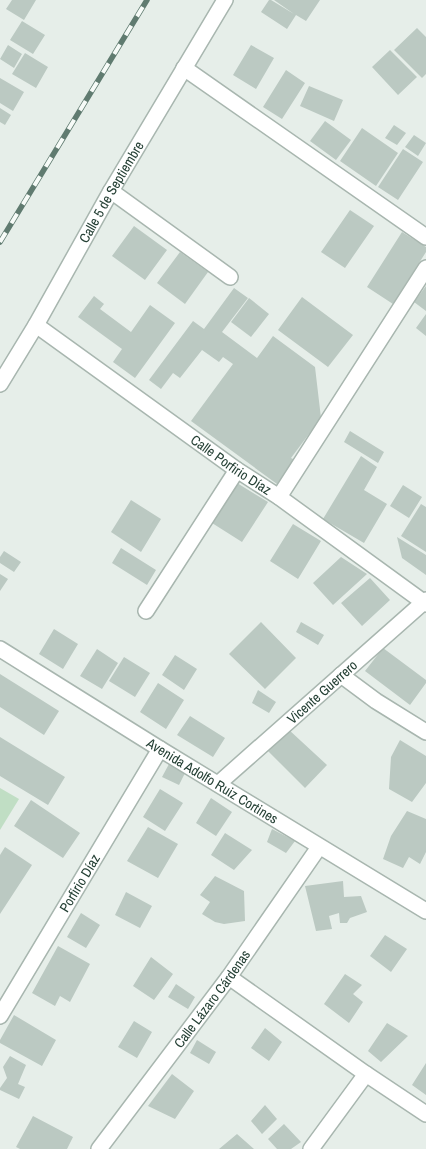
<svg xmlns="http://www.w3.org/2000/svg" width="426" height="1149" font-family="'Archivo Narrow',sans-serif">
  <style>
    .pitch { fill: #c0dec4 }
    .building { fill: #bbc9c2 }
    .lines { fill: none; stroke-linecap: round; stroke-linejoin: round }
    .street-casing { stroke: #a8b6af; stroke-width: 18 }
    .street { stroke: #fff; stroke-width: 15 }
    .rail-casing { stroke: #607b70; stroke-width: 5.5 }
    .rail { stroke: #f7fbf8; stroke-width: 4; stroke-dasharray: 11; stroke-linecap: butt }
    .labels { text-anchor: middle; stroke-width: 5; stroke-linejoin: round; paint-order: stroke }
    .street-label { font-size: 14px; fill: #254035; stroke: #f7fbf8 }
  </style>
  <rect width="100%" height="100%" fill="#e6eee9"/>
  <path class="pitch" d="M0 788 19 799 0 830Z"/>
  <path class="building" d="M12 0H36L24 20 6 9Z
    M269 0H271L294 14 274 0H320L306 21 296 15 287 29 261 12Z
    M22 21 45 35 33 54 10 40Z
    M417 28 426 37V74L422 78 394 50Z
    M8 45 22 54 14 68 0 59Z
    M251 45 274 58 256 89 233 75Z
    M390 50 417 77 398 95 372 67Z
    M25 53 48 67 36 88 12 74Z
    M286 70 305 83 282 119 263 107Z
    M0 78 24 92 13 111 0 103Z
    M309 86 343 100 334 121 300 106Z
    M0 108 11 115 5 125 0 122Z
    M325 121 351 140 336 160 310 141Z
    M394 125 406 133 397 145 385 138Z
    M362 128 398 153 376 186 340 161Z
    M414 135 426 143 418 156 405 147Z
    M403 149 423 162 398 200 378 187Z
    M350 210 374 226 345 268 321 252Z
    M134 226 167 250 145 280 112 256Z
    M402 232 426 247V252L393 304 367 287Z
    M180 252 208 272 185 304 157 283Z
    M426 286V311L414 302Z
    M234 288 248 298 222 332 257 358 273 336 315 367 321 418 291 458 295 460 277 484 191 421 233 364 223 357 219 362 202 350 180 378 173 373 161 389 149 380 193 321 204 329Z
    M94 296 104 304 100 309 131 332 150 305 175 323 135 378 113 362 122 349 78 317Z
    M302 297 353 335 328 367 278 330Z
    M249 298 269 314 251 337 231 322Z
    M426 314V336L416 328Z
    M350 431 384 452 378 463 344 442Z
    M361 456 377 467 364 490 387 504 364 543 323 519Z
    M237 483 268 502 242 542 212 523Z
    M403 485 422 497 409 518 390 506Z
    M131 500 161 519 141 552 111 532Z
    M421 504 426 507V552L401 536Z
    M293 524 321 541 298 579 270 561Z
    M397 537 426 555V575L402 558Z
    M121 548 156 570 147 585 112 563Z
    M4 551 21 562 14 572 0 563V557Z
    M341 557 367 574 333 605 313 583Z
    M0 574 8 579 0 591Z
    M370 578 390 600 362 626 341 603Z
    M261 622 296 658 265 689 229 654Z
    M301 622 324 635 318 645 296 632Z
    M54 629 78 644 63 669 39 654Z
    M383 648 426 680V683L410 705 365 671Z
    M97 649 118 663 102 689 80 676Z
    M175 655 197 669 184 690 162 675Z
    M124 657 150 673 135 697 109 681Z
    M0 674 59 711 44 735 0 707Z
    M158 683 184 700 166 729 140 712Z
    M258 690 276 702 269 713 252 703Z
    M190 716 225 738 213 757 177 735Z
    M288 729 327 765 305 788 267 750Z
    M0 737 65 777 48 805 0 776Z
    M400 740 426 756V783L412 802 389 789 391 757Z
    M169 764 185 773 179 785 162 777Z
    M160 789 183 803 165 831 143 817Z
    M211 798 232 812 216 836 196 823Z
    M31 800 80 833 63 858 14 826Z
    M407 811 426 819V852L420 864 409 857 403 868 383 859 391 836Z
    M148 827 178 844 158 878 127 861Z
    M272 829 295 841 286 853 267 842Z
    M225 833 252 850 234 870 211 855Z
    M5 847 32 865 0 914V855Z
    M215 876 244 891 245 921 224 924 215 922 202 914 210 902 200 895Z
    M343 881 344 897 361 896 367 912 350 918 347 923H340L339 913 329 916 332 929 316 931 305 886Z
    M126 892 152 906 140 928 115 915Z
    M81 913 100 925 86 948 67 937Z
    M385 935 407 949 391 972 370 956Z
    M58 946 90 964 70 1002 60 996 55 1006 32 993Z
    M151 957 173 974 154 1000 133 986Z
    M345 974 362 985 353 994 363 1002 349 1023 324 1004Z
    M176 984 195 997 188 1009 168 997Z
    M14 1015 56 1040 42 1066 0 1043V1040Z
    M134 1021 152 1032 137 1058 118 1047Z
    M387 1023 408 1036 381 1062 368 1051Z
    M265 1028 282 1042 269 1061 251 1048Z
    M197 1040 216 1052 209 1064 190 1053Z
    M10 1056 26 1065 18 1084 25 1087 19 1099 0 1090V1088L7 1078 3 1067Z
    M426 1063V1095L412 1085Z
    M172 1074 194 1091 175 1119 148 1106Z
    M265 1105 277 1119 262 1134 251 1121Z
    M33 1116 73 1137 67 1149H20L16 1147Z
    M284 1124 301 1142 291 1149H277L268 1139Z
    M237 1134 254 1149H219Z"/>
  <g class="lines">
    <defs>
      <g id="street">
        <path d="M184 68 426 237"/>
        <path d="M111 191 230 277"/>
        <path id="s1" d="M36 325 237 470 279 497 426 604"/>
        <path id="s2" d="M0 384 36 325 111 191 225 0"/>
        <path d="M279 497 426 268"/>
        <path d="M146 611 237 470"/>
        <path id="s3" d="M0 649 160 749 426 911"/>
        <path d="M341 675 376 701 426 732"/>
        <path id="s4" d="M218 784 426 600"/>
        <path d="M229 977 366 1074 426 1114"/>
        <path id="s5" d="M0 1016 160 749"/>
        <path id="s6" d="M99 1149 229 977 319 847"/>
        <path d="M311 1149 366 1074"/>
      </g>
    </defs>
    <use href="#street" class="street-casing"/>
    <use href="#street" class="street"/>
    <defs>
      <path id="rail" d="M0 242 147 0"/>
    </defs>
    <use href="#rail" class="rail-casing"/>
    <use href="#rail" class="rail"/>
  </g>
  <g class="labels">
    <g class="street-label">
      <text dy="5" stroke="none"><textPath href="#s2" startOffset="222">Calle 5 de Septiembre</textPath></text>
      <text dy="5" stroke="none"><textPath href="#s1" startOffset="240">Calle Porfirio Díaz</textPath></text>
      <text dy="5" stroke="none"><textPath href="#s4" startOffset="139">Vicente Guerrero</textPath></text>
      <text dy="5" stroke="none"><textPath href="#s3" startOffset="250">Avenida Adolfo Ruiz Cortines</textPath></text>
      <text dy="5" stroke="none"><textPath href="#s5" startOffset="155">Porfirio Díaz</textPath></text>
      <text dy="5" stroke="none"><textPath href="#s6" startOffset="188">Calle Lázaro Cárdenas</textPath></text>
    </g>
  </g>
</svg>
